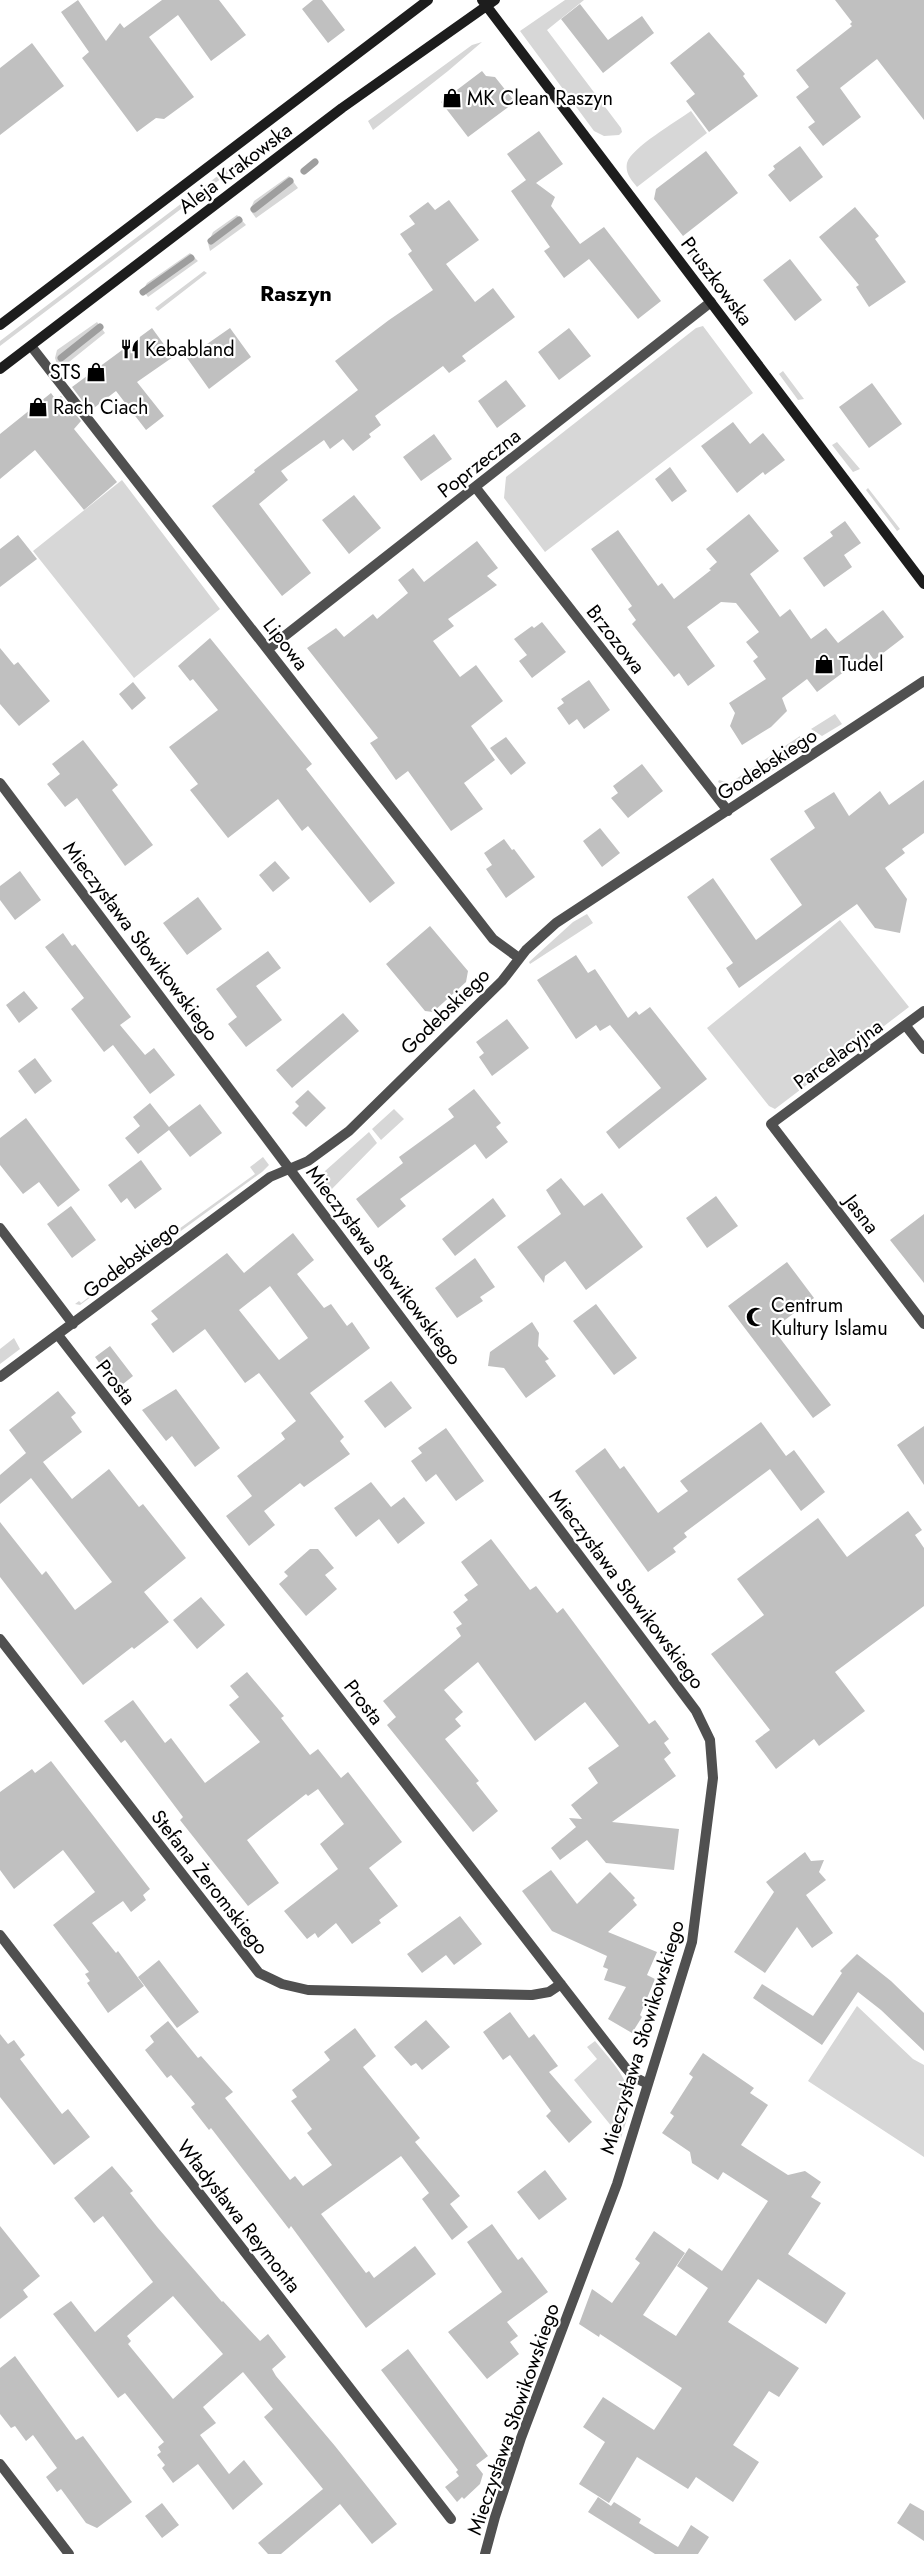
<svg xmlns="http://www.w3.org/2000/svg" width="924" height="2554" font-family="Jost,sans-serif">
  <style>
    .green { fill: #d7d7d7 }
    .lines { fill: none; stroke-linecap: round; stroke-linejoin: round }
    .stream { stroke: #9e9e9e; stroke-width: 7 }
    .building { fill: #c0c0c0; fill-rule: evenodd }
    .street { stroke: #505050; stroke-width: 10 }
    .secondary { stroke: #1d1d1d; stroke-width: 10 }
    .labels { text-anchor: middle; stroke-width: 4.5; stroke-linejoin: round; paint-order: stroke }
    .poi-label { font-size: 20px; fill: #000; stroke: #fff; text-anchor: start }
    .street-label { font-size: 20px; fill: #000; stroke: #fff }
    .quarter-label { font-size: 22px; font-weight: bold; fill: #000; stroke: #fff }
  </style>
  <rect width="100%" height="100%" fill="#fff"/>
  <path class="green" d="M565 0H584L547 30 621 128 622 132 619 135 604 136 594 131 520 31Z
    M482 42 448 71 373 130 368 121 472 45Z
    M691 111 707 133 637 187C631 180 625 173 627 163 631 148 677 121 691 111Z
    M244 156 247 159 0 346V341Z
    M289 176 298 188 256 218 250 210 254 201Z
    M237 215 246 225 210 251 208 243 213 232Z
    M690 250 714 279 708 280 688 254Z
    M190 253 198 261 148 297 143 290 147 283Z
    M204 271 207 273 158 311 155 308Z
    M97 322 105 333 59 370 55 358 57 350Z
    M703 326 753 393 545 552 504 498 506 477 696 328Z
    M783 371 804 399 798 400 779 374Z
    M837 442 860 469 853 472 832 445Z
    M122 480 220 609 134 678 33 551Z
    M868 488 900 529 897 531 866 490Z
    M835 714 842 724 822 736 811 729Z
    M800 736 801 750C781 763 742 800 718 782L719 780 730 783Z
    M587 914 593 923 530 964 529 962 573 922Z
    M840 920 909 1007 775 1109 769 1106 707 1028Z
    M394 1109 404 1119 381 1140 372 1129Z
    M369 1132 377 1143 327 1194 322 1182 325 1171Z
    M263 1157 269 1165 262 1172 167 1241H156L165 1239 255 1174 250 1167Z
    M142 1256 144 1258 84 1302 80 1305 75 1304 79 1301 81 1303Z
    M14 1338 20 1349 0 1364V1349Z
    M857 2006 913 2059 924 2065V2157L808 2081Z
    M595 2041C608 2057 629 2078 630 2100 631 2113 624 2126 621 2138L574 2080 597 2059 587 2047Z"/>
  <g class="lines">
    <path class="stream" d="M304 171 315 162
      M254 209 290 181
      M211 241 239 220
      M143 292 191 258
      M61 358 100 327"/>
  </g>
  <path class="building" d="M78 0 106 41 120 23 124 28 162 0H219L246 35 211 61 178 15 149 37 194 97 164 119 156 118 137 132 82 58 89 52 61 12Z
    M313 0H322L345 30 328 43 302 9Z
    M835 0H924V120L877 59 840 88 861 117 823 146 808 127 815 122 796 97 809 87 796 70 852 26 850 24 852 22Z
    M580 4 608 40 642 16 654 33 603 73 561 19Z
    M709 32 745 74 743 76 758 96 709 132 686 101 695 94 670 63Z
    M32 43 64 86 0 135V68Z
    M482 71 486 76 495 77 515 102 468 137 441 102Z
    M539 131 563 164 536 183 555 197 551 206 580 244 604 227 661 301 638 319 589 259 564 278 544 251 550 247 511 191 526 180 507 154Z
    M800 146 823 177 790 202 768 175 775 169 773 166Z
    M706 151 738 193 683 236 654 199 656 189Z
    M449 200 479 240 446 264 475 302 493 288 515 317 462 356 466 361 449 373 443 366 375 416 381 425 369 434 371 437 353 451 343 439 330 449 324 440 281 471 288 480 259 504 311 573 282 596 212 506 255 472 254 470 358 390 335 361 389 320 433 290 408 254 412 251 400 234 415 224 409 216 428 202 435 210Z
    M855 207 879 236 875 239 906 282 869 307 856 287 859 285 819 237Z
    M790 259 822 300 795 321 763 280Z
    M152 328 173 357 137 382 164 416 146 430 116 391 90 411 72 387Z
    M230 328 251 357 209 389 187 358Z
    M569 328 591 356 559 380 538 352Z
    M506 380 526 406 497 428 478 401Z
    M872 383 902 424 869 448 839 407Z
    M51 393 56 400 61 396 81 421 74 429 117 482 84 510 35 450 0 479V434Z
    M733 422 750 444 763 433 785 460 765 475 763 472 737 493 701 446Z
    M434 434 452 459 421 481 403 457Z
    M670 467 687 491 672 502 655 479Z
    M354 495 381 528 349 554 322 520Z
    M749 514 779 551 750 574 780 617 790 609 811 639 826 628 838 643 883 610 904 637 874 660 869 653 817 692 807 679 782 698 787 711 771 727 742 745 730 726 735 713 729 703 766 679 753 661 758 657 746 642 759 632 736 603 721 602 687 627 715 666 688 686 679 673 674 677 632 624 636 620 628 609 632 606 591 549 618 530 658 586 662 583 674 599 711 570 709 569 717 562 706 549Z
    M845 521 861 543 844 555 852 567 824 587 803 558 833 536 830 532Z
    M18 535 37 559 0 587V549Z
    M477 541 498 568 487 576 497 585 448 619 454 626 433 641 460 677 476 665 503 701 471 726 495 760 464 783 483 809 451 831 408 771 396 780 370 743 378 738 307 648 336 628 344 637 373 614 377 619 408 593 398 580 413 568 424 582Z
    M542 622 566 652 532 678 519 661 527 655 514 639 532 626 534 628Z
    M210 638 312 764 306 769 395 883 370 903 308 826 302 831 278 799 228 838 190 790 198 784 169 747 218 710 193 679 190 681 178 666Z
    M0 648 14 665 18 662 50 701 19 726 0 704Z
    M589 680 610 710 584 729 577 719 569 725 557 708 564 703 561 699Z
    M133 682 146 698 132 710 119 694Z
    M506 737 526 763 511 775 490 748Z
    M83 740 118 785 112 790 153 845 125 866 77 798 65 807 47 784 60 774 52 764Z
    M642 764 663 791 628 818 611 798 618 793 613 786Z
    M924 780V833L902 849 905 853 885 868 907 899 900 933 875 928 857 904 739 988 726 968 733 963 687 897 713 878 756 940 802 905 770 859 815 828 804 811 834 792 849 816 880 791 889 805Z
    M600 828 620 853 602 867 583 841Z
    M504 839 512 850 514 849 535 877 506 898 486 869 492 865 484 853Z
    M275 861 290 878 273 892 259 875Z
    M20 871 41 900 15 920 0 900V886Z
    M198 897 222 929 187 955 163 923Z
    M430 926 468 971 466 982 433 1012 425 1011 386 964Z
    M63 933 72 946 75 944 131 1017 120 1025 145 1055 154 1048 175 1075 150 1094 113 1045 104 1052 71 1009 84 998 45 947Z
    M268 951 281 968 256 986 282 1020 246 1047 228 1024 237 1017 216 989Z
    M576 955 588 973 595 969 628 1018 636 1011 639 1015 650 1007 707 1079 619 1149 606 1132 661 1088 610 1025 600 1031 596 1025 576 1039 537 980Z
    M24 991 38 1008 19 1023 6 1005Z
    M343 1013 359 1031 292 1088 276 1070Z
    M507 1019 529 1048 492 1076 479 1057 484 1053 476 1042Z
    M35 1058 52 1081 35 1094 18 1071Z
    M474 1089 501 1123 496 1127 508 1142 486 1159 475 1144 400 1199 406 1206 378 1228 356 1199 403 1163 399 1157 454 1117 448 1109Z
    M308 1090 326 1108 306 1127 292 1113 299 1106 295 1102Z
    M150 1103 169 1127 200 1104 222 1133 190 1157 169 1130 138 1154 125 1138 140 1126 133 1117Z
    M26 1118 80 1190 58 1207 39 1182 23 1194 0 1165V1138Z
    M141 1160 162 1189 135 1209 127 1198 121 1203 108 1185Z
    M561 1178 584 1206 602 1193 643 1247 586 1290 565 1261 545 1276 544 1283 517 1247 561 1214 546 1190Z
    M716 1196 738 1226 707 1248 686 1218Z
    M493 1198 506 1216 455 1256 442 1239Z
    M71 1206 96 1240 72 1258 47 1224Z
    M924 1214V1283L890 1240Z
    M293 1233 314 1260 297 1274 324 1308 331 1304 347 1326 352 1322 370 1348 310 1393 344 1437 340 1441 350 1454 304 1487 300 1483 264 1511 275 1525 249 1546 226 1516 252 1496 237 1476 285 1439 281 1433 296 1421 259 1373 245 1383 205 1329 173 1353 151 1324 158 1319 151 1311 227 1253 244 1273ZM270 1286 308 1338 279 1360 239 1310Z
    M475 1258 495 1287 480 1297 483 1301 457 1318 435 1288Z
    M787 1262 814 1298 773 1329 831 1405 813 1418 728 1306Z
    M596 1304 637 1358 614 1375 573 1321Z
    M532 1322 539 1333 538 1346 549 1359 545 1361 556 1376 526 1398 504 1368 488 1366 490 1352Z
    M110 1346 133 1376 118 1388 95 1357Z
    M391 1381 412 1408 385 1428 364 1401Z
    M176 1389 220 1448 195 1467 172 1436 166 1441 142 1410Z
    M58 1391 76 1413 71 1417 82 1432 43 1462 72 1499 109 1469 139 1507 143 1504 186 1558 144 1592 169 1622 134 1649 132 1647 83 1685 0 1577V1522L42 1575 46 1571 75 1610 112 1582 31 1478 0 1504V1475L26 1453 9 1430Z
    M761 1422 786 1456 794 1450 825 1492 801 1511 770 1469 684 1533 687 1537 673 1548 676 1552 648 1572 575 1471 605 1448 620 1469 624 1466 658 1513 688 1491 680 1481Z
    M924 1426V1485L897 1445Z
    M446 1428 484 1481 456 1501 436 1474 426 1482 411 1461 422 1453 418 1448Z
    M371 1482 391 1507 404 1497 425 1523 398 1544 379 1519 356 1537 334 1508Z
    M908 1511 922 1530 915 1535 924 1548V1606L835 1672 865 1711 819 1746 814 1739 776 1769 755 1741 770 1730 711 1654 764 1615 737 1579 818 1518 847 1557Z
    M491 1539 530 1590 536 1586 557 1613 563 1608 649 1724 655 1720 669 1739 664 1743 671 1753 664 1759 676 1776 612 1822 679 1829 674 1870 606 1863 587 1840 560 1860 551 1848 576 1827 569 1818 582 1819 571 1805 598 1783 588 1768 619 1746 585 1702 535 1741 478 1662 444 1690 463 1712 455 1719 461 1726 445 1739 479 1781 476 1783 498 1811 473 1832 387 1725 396 1717 383 1701 461 1636 456 1628 462 1624 453 1612 468 1600 464 1595 478 1585 461 1562Z
    M310 1549H318L334 1568 325 1575 337 1589 306 1616 279 1584 288 1576 284 1572Z
    M201 1597 225 1625 197 1649 173 1620Z
    M247 1672 284 1716 281 1718 310 1755 318 1749 341 1778 348 1772 402 1842 369 1868 398 1906 379 1920 381 1923 352 1944 336 1923 318 1938 315 1933 307 1939 284 1911 338 1869 320 1844 344 1824 318 1789 308 1796 306 1794 247 1840 279 1883 248 1906 180 1820 183 1817 125 1740 121 1743 104 1721 133 1700 165 1743 171 1738 205 1783 260 1742 229 1705 239 1697 230 1686Z
    M51 1761 150 1889 143 1895 146 1900 131 1912 123 1901 92 1923 116 1953 118 1951 144 1986 108 2013 87 1983 90 1981 85 1974 89 1972 53 1925 95 1892 63 1850 14 1889 0 1870V1792L32 1769 35 1773Z
    M805 1852 811 1861 824 1860 819 1872 826 1880 806 1895 833 1933 812 1948 797 1927 765 1973 734 1952 774 1892 766 1882Z
    M551 1870 577 1904 610 1872 635 1898 633 1900 637 1905 608 1932 657 1952 647 1975 655 1979 640 2015 642 2017 632 2033 608 2019 626 1987 604 1980 608 1969 603 1967 607 1956 552 1931 522 1891Z
    M460 1916 482 1944 454 1965 446 1955 422 1973 407 1954Z
    M857 1954 891 1981 924 2013V2051L881 2010 858 1992 822 2045 753 1998 762 1984 813 2016 842 1973 840 1971Z
    M159 1960 199 2012 177 2028 138 1977Z
    M510 2012 529 2038 534 2034 558 2066 549 2072 592 2122 569 2143 546 2116 551 2111 510 2055 503 2060 483 2032Z
    M426 2020 450 2047 422 2070 416 2063 411 2066 394 2047Z
    M168 2021 198 2058 201 2056 233 2092 225 2098 290 2180 295 2176 303 2186 332 2165 307 2133 312 2129 291 2101 297 2097 292 2090 330 2060 324 2052 355 2028 376 2056 363 2067 420 2138 415 2142 460 2196 450 2204 468 2227 452 2240 422 2199 429 2193 401 2156 321 2214 366 2273 369 2271 374 2278 415 2246 436 2274 366 2328 291 2226 289 2229 211 2128 209 2130 191 2107 195 2104 171 2075 167 2078 145 2050 154 2042 150 2036Z
    M0 2034 8 2044 14 2040 25 2055 20 2059 62 2114 68 2109 90 2137 54 2165 0 2097Z
    M703 2053 754 2088 750 2093 768 2105 741 2145 788 2175 805 2171 821 2182 811 2197 821 2203 788 2254 846 2293 826 2324 758 2279 728 2322 799 2368 779 2397 769 2391 733 2445 759 2462 733 2502 696 2477 688 2489 637 2457 609 2503 579 2484 605 2442 583 2427 603 2397 654 2430 682 2388 600 2334 599 2337 579 2324 592 2289 612 2303 640 2263 635 2259 654 2231 685 2253 643 2315 676 2336 708 2288 677 2266 689 2248 722 2271 768 2201 723 2172 718 2180 692 2163 690 2152 662 2133 674 2116 670 2113 693 2077 689 2074Z
    M112 2166 133 2191 130 2193 158 2228 222 2302 223 2301 260 2341 268 2334 286 2357 272 2369 276 2376 335 2446 397 2524 372 2544 340 2504 281 2554H268L258 2543 323 2489 264 2417 273 2409 243 2372 203 2407 216 2423 200 2435 229 2474 244 2460 263 2484 233 2510 198 2464 173 2483 162 2468 165 2465 157 2455 161 2452 158 2447 164 2442 125 2393 118 2398 53 2314 71 2301 95 2332 153 2282 103 2216 94 2223 74 2198ZM173 2296 223 2354 173 2399 128 2344 131 2341 127 2336Z
    M545 2170 567 2199 539 2220 517 2192Z
    M492 2224 518 2260 522 2257 548 2292 507 2322 518 2336 510 2342 519 2354 487 2379 448 2332 502 2292 467 2242Z
    M0 2226 40 2276 23 2290 28 2297 0 2319Z
    M408 2349 488 2456 476 2465 483 2474 480 2484 464 2499 462 2497 457 2502 445 2487 459 2476 456 2472 458 2470 381 2370Z
    M15 2356 76 2440 83 2436 132 2502 97 2528 86 2523 61 2489 57 2492 46 2477 57 2468 33 2435 26 2441 15 2426 11 2428 0 2414V2368Z
    M598 2497 611 2506 614 2502 641 2519 639 2523 678 2547 691 2525 709 2537 698 2554H655L588 2512Z
    M162 2503 179 2525 162 2538 145 2516Z
    M910 2503 924 2511V2541L897 2523Z"/>
  <g class="lines">
    <path class="street" d="M31 346 493 939 519 958
      M476 488 728 811
      M268 649 711 302
      M0 783 696 1711 710 1740 713 1778 692 1942 617 2184 521 2438 495 2517 485 2554
      M924 1011 771 1124 924 1324
      M906 1026 924 1049
      M0 1228 73 1324
      M58 1335 625 2067 634 2077 648 2084
      M0 1377 270 1177 308 1161 349 1131 502 981 526 950 556 923 924 681
      M0 1639 259 1973 282 1984 308 1990 532 1995 549 1992 561 1984
      M0 1935 451 2519
      M0 2464 69 2554"/>
    <path class="secondary" d="M482 0 924 584
      M0 325 428 0
      M0 369 342 108 495 0"/>
  </g>
  <defs>
    <symbol id="shop-bare" viewBox="-9 -9 18 18"><path d="M-5-2.5h2.3a2.7 3.5 0 0 1 5.4 0H5L5.5 6h-11ZM-1.5-2.5h3a1.5 2.3 0 0 0-3 0Z" fill="#000" stroke="#fff" stroke-width="2.5" paint-order="stroke"/></symbol>
    <symbol id="restaurant-bare" viewBox="-9 -9 18 18"><path d="M-5-6h1v4h1v-4h1v4h1v-4h1v5L-1.5 .5V6h-2V.5L-5-1ZM5-6V6H3V1.5H1.5Q1.5-4 5-6Z" fill="#000" stroke="#fff" stroke-width="2.5" paint-order="stroke"/></symbol>
    <symbol id="mosque-bare" viewBox="-9 -9 18 18"><path d="M3.5-4.9A6 6 0 1 0 3.5 4.9A5 5 0 1 1 3.5-4.9Z" fill="#000" stroke="#fff" stroke-width="2.5" paint-order="stroke"/></symbol>
  </defs>
  <g fill-rule="evenodd">
    <use href="#shop-bare" x="438" y="84" width="28" height="28"/>
    <use href="#restaurant-bare" x="116" y="335" width="28" height="28"/>
    <use href="#shop-bare" x="82" y="358" width="28" height="28"/>
    <use href="#shop-bare" x="24" y="393" width="28" height="28"/>
    <use href="#shop-bare" x="810" y="650" width="28" height="28"/>
    <use href="#mosque-bare" x="742" y="1303" width="28" height="28"/>
  </g>
  <g class="labels">
    <g class="poi-label">
      <text x="467" y="105">MK Clean Raszyn</text>
      <text x="145" y="356">Kebabland</text>
      <text x="81" y="379" text-anchor="end">STS</text>
      <text x="53" y="414">Rach Ciach</text>
      <text x="839" y="671">Tudel</text>
      <text x="771" y="1312">Centrum<tspan x="771" dy="23">Kultury Islamu</tspan></text>
    </g>
    <g class="street-label">
      <text transform="translate(235 168) rotate(-37)" y="7">Aleja Krakowska</text>
      <text transform="translate(717 281) rotate(53)" y="7">Pruszkowska</text>
      <text transform="translate(479 463) rotate(-38)" y="7">Poprzeczna</text>
      <text transform="translate(616 639) rotate(52)" y="7">Brzozowa</text>
      <text transform="translate(286 644) rotate(52)" y="7">Lipowa</text>
      <text transform="translate(767 764) rotate(-33)" y="7">Godebskiego</text>
      <text transform="translate(141 941) rotate(53)" y="7">Mieczysława Słowikowskiego</text>
      <text transform="translate(445 1011) rotate(-44)" y="7">Godebskiego</text>
      <text transform="translate(838 1054) rotate(-36)" y="7">Parcelacyjna</text>
      <text transform="translate(862 1214) rotate(53)" y="7">Jasna</text>
      <text transform="translate(131 1259) rotate(-37)" y="7">Godebskiego</text>
      <text transform="translate(384 1265) rotate(53)" y="7">Mieczysława Słowikowskiego</text>
      <text transform="translate(116 1382) rotate(52)" y="7">Prosta</text>
      <text transform="translate(627 1589) rotate(53)" y="7">Mieczysława Słowikowskiego</text>
      <text transform="translate(364 1702) rotate(52)" y="7">Prosta</text>
      <text transform="translate(210 1882) rotate(52)" y="7">Stefana Żeromskiego</text>
      <text transform="translate(642 2037) rotate(-73)" y="7">Mieczysława Słowikowskiego</text>
      <text transform="translate(239 2216) rotate(52)" y="7">Władysława Reymonta</text>
      <text transform="translate(513 2419) rotate(-71)" y="7">Mieczysława Słowikowskiego</text>
    </g>
    <g class="quarter-label">
      <text x="296" y="301">Raszyn</text>
    </g>
  </g>
</svg>
